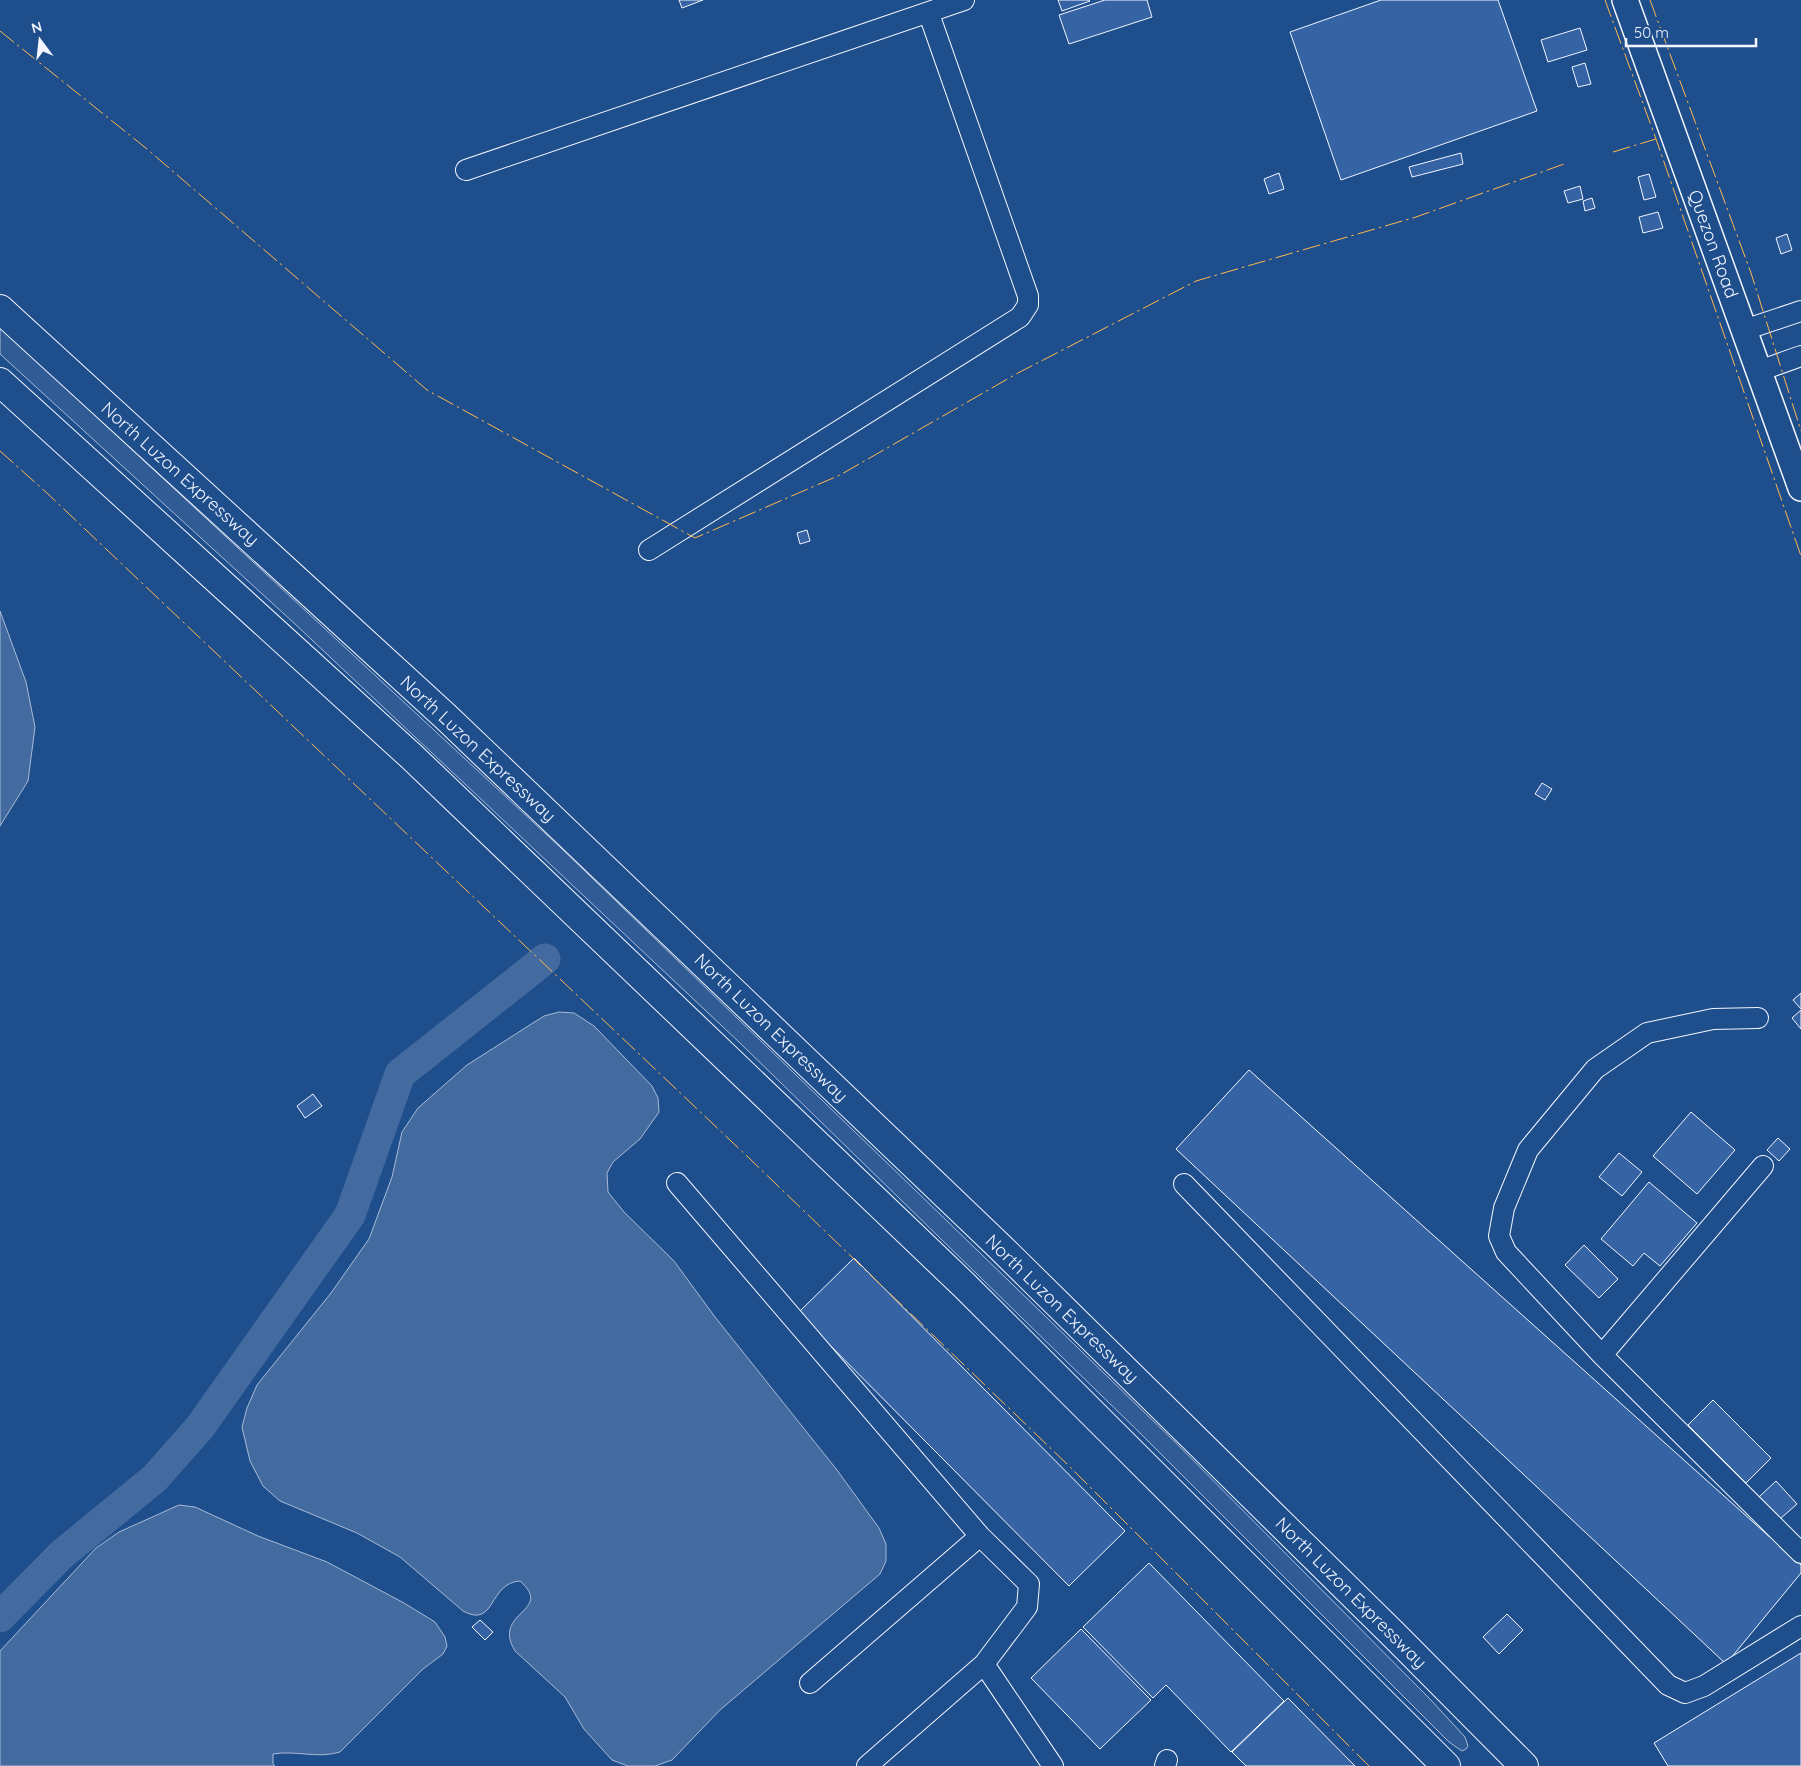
<svg xmlns="http://www.w3.org/2000/svg" width="1801" height="1766" font-family="Quicksand,sans-serif">
  <style>
    .built { fill: #305b95; stroke: #a8bbd7 }
    .water { fill: #446ba0; stroke: #a8bbd7 }
    .lines { fill: none; stroke-linecap: round; stroke-linejoin: round }
    .river { stroke: #446ba0; stroke-width: 31 }
    .building { fill: #3563a3; stroke: #f2f6ff }
    .minor-casing { stroke: #f2f6ff; stroke-width: 22 }
    .major-casing { stroke: #f2f6ff; stroke-width: 28 }
    .highway-casing { stroke: #f2f6ff; stroke-width: 30 }
    .minor { stroke: #1f4e8c; stroke-width: 20 }
    .major { stroke: #1f4e8c; stroke-width: 25 }
    .highway { stroke: #1f4e8c; stroke-width: 28 }
    .power { stroke: #ffb74d; stroke-width: 1; stroke-dasharray: 18 4 2.5 4; stroke-linecap: butt }
    .labels { text-anchor: middle; stroke-width: 4; stroke-linejoin: round; paint-order: stroke }
    .street-label { font-size: 18px; fill: #f2f6ff; stroke: #1f4e8c }
  </style>
  <rect width="100%" height="100%" fill="#1f4e8c"/>
  <path class="built" d="M0 327 561 848 912 1187 1176 1443 1429 1698 1465 1737 1468 1746 1466 1749 1462 1751 1449 1742 1141 1434 739 1042 295 624 0 354Z"/>
  <path class="water" d="M0 611 26 682 35 727 28 781 0 826Z
    M559 1012 574 1013 594 1026 652 1086 658 1098 659 1112 640 1139 613 1162 607 1173 608 1192 624 1212 674 1261 715 1317 837 1470 879 1528 886 1544V1561L880 1574 720 1710 672 1760 655 1766H628L612 1760 584 1729 565 1697 515 1651C491 1611 555 1612 520 1581 488 1583 496 1629 463 1611L400 1557 357 1533 280 1501 263 1486 250 1461 242 1427 247 1408 257 1385 331 1293 369 1239 392 1177 402 1132 418 1108 467 1065 544 1016Z
    M179 1505 195 1507 258 1536 327 1562 404 1603 435 1622 445 1637 447 1646 443 1654 423 1669 340 1752C317 1759 296 1750 273 1754V1764L275 1766H0V1651L96 1548 119 1532Z"/>
  <g class="lines">
    <path class="river" d="M0 1617 61 1555 155 1478 200 1427 350 1215 400 1074 545 959"/>
  </g>
  <path class="building" d="M679 0H703L682 8Z
    M1058 0H1089L1090 1 1062 11Z
    M1105 0H1147L1152 17 1069 44 1059 15Z
    M1381 0H1498L1537 111 1341 180 1290 32Z
    M1580 28 1587 50 1548 62 1541 40Z
    M1585 63 1591 84 1578 87 1572 67Z
    M1461 153 1463 164 1412 177 1409 167Z
    M1279 173 1284 189 1269 194 1264 179Z
    M1649 174 1656 197 1644 200 1638 177Z
    M1580 186 1583 199 1568 203 1564 191Z
    M1592 198 1595 208 1585 211 1583 201Z
    M1658 212 1663 228 1643 233 1639 217Z
    M1787 234 1792 250 1781 254 1776 238Z
    M807 530 810 541 800 544 797 533Z
    M1542 783 1552 789 1545 800 1535 794Z
    M1801 993V1009L1793 1000Z
    M1801 1010V1029L1792 1018Z
    M1249 1070 1801 1565V1573L1726 1664 1176 1149Z
    M313 1094 322 1106 305 1118 297 1106Z
    M1691 1112 1735 1150 1697 1194 1653 1156Z
    M1778 1138 1790 1149 1779 1161 1767 1150Z
    M1619 1153 1642 1172 1622 1196 1599 1177Z
    M1649 1182 1697 1223 1660 1266 1644 1253 1633 1266 1601 1239Z
    M1584 1245 1618 1279 1599 1298 1565 1265Z
    M854 1258 1125 1531 1069 1586 798 1313Z
    M1713 1400 1771 1458 1746 1483 1688 1425Z
    M1776 1481 1797 1504 1780 1519 1759 1497Z
    M1149 1563 1284 1701 1231 1752 1166 1685 1153 1698 1083 1627Z
    M1507 1614 1523 1630 1499 1654 1483 1637Z
    M480 1620 493 1632 485 1640 472 1627Z
    M1081 1629 1151 1700 1100 1749 1031 1678Z
    M1801 1653V1766H1668L1654 1743Z
    M1288 1698 1355 1766H1246L1232 1752Z"/>
  <g class="lines">
    <defs>
      <path id="minor" d="M466 170 964 0
        M1744 330 1801 311
        M1759 371 1801 356
        M649 550 1020 317 1028 305V296L929 14
        M1758 1018 1713 1019 1647 1033 1595 1069 1528 1150 1504 1208 1499 1236 1506 1252 1602 1355 1801 1553
        M677 1183 980 1536 1029 1584 1027 1607 984 1664 1053 1766
        M1184 1184 1668 1685 1685 1693 1704 1686 1801 1626
        M1602 1355 1763 1166
        M810 1683 980 1536
        M867 1766 984 1664
        M1165 1766 1167 1760"/>
      <path id="major" d="M1625 0 1801 488"/>
      <path id="highway" d="M0 309 446 717 999 1246 1395 1636 1524 1766
        M0 382 410 755 965 1286 1446 1766"/>
    </defs>
    <use href="#minor" class="minor-casing"/>
    <use href="#major" class="major-casing"/>
    <use href="#highway" class="highway-casing"/>
    <use href="#minor" class="minor"/>
    <use href="#major" class="major"/>
    <use href="#highway" class="highway"/>
    <path class="power" d="M1605 0 1656 139 1801 556
      M1650 0 1751 273 1801 431
      M0 31 147 149 427 390 695 538 840 475 1018 373 1196 281 1416 217 1564 164
      M1613 152 1656 139
      M0 451 48 494 750 1159 1068 1465 1369 1766"/>
  </g>
  <g class="labels">
    <g class="street-label">
      <text transform="translate(1713 244) rotate(70)" y="6">Quezon Road</text>
      <text transform="translate(180 474) rotate(42)" y="6">North Luzon Expressway</text>
      <text transform="translate(478 749) rotate(43)" y="6">North Luzon Expressway</text>
      <text transform="translate(771 1028) rotate(44)" y="6">North Luzon Expressway</text>
      <text transform="translate(1062 1309) rotate(44)" y="6">North Luzon Expressway</text>
      <text transform="translate(1351 1593) rotate(45)" y="6">North Luzon Expressway</text>
    </g>
  </g>
  <g transform="translate(40 40) rotate(345)" stroke="#1f4e8c" stroke-width="4" paint-order="stroke">
  <path d="M0-4L9 19L0 12L-9 19Z" fill="#f2f6ff"/>
  <text y="-8" font-size="14" font-weight="bold" text-anchor="middle" fill="#f2f6ff">N</text>
  </g>
  <path d="M1626 38v8h130v-8" fill="none" stroke="#f2f6ff" stroke-width="2.5"/>
  <text x="1634" y="38" font-size="15" fill="#f2f6ff" stroke="#1f4e8c" stroke-width="4" paint-order="stroke">50 m</text>
</svg>
